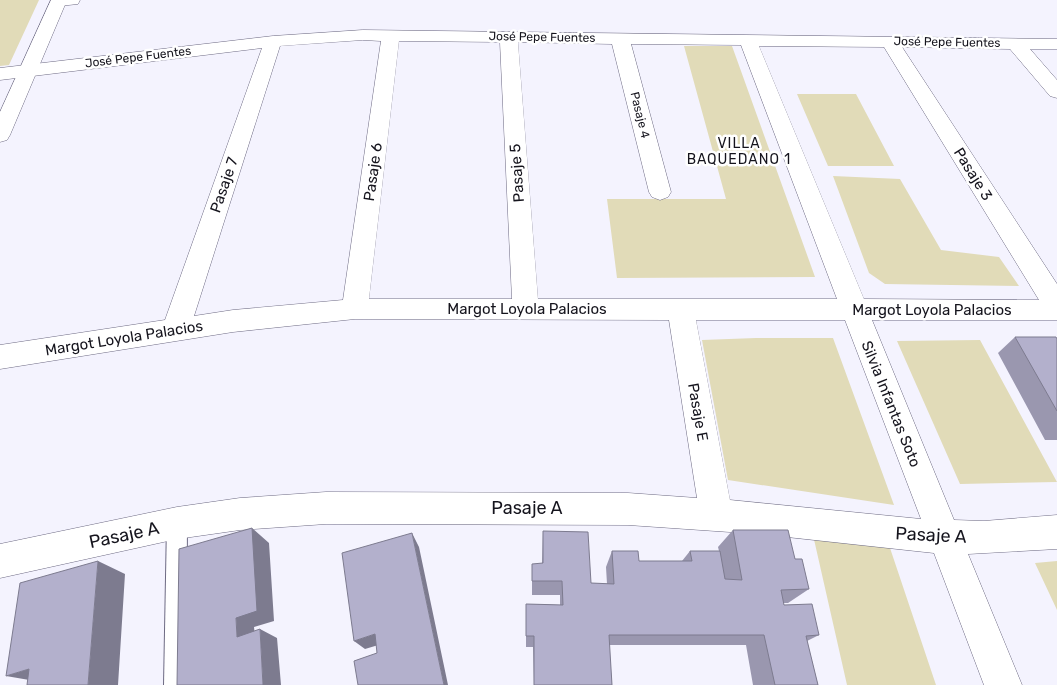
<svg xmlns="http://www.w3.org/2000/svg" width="1057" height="685" font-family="Rubik,sans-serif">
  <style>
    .green { fill: #e1dbb8 }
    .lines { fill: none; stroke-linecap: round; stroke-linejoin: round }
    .service-casing { stroke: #6d6a83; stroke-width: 2 }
    .minor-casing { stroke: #6d6a83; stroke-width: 1 }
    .tertiary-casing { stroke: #6d6a83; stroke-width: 1 }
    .service { fill: #fff; fill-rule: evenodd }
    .minor { fill: #fff; fill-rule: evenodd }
    .tertiary { fill: #fff; fill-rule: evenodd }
    .wall { fill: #9a97af }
    .shaded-wall { fill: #7d7b8f }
    .building { fill: #b3b0cc; stroke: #7d7b8f }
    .labels { text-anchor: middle; stroke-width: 5; stroke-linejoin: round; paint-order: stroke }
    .far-street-label { font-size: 12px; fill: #15141d; stroke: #fff }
    .far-neighbourhood-label { font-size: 14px; letter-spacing: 1px; fill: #15141d; stroke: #fff }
    .street-label { font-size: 15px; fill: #15141d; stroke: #fff }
    .near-street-label { font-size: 18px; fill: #15141d; stroke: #fff }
  </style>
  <rect width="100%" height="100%" fill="#f4f3fe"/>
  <path class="green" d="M0 0H39L9 65 0 66Z
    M684 46H732L815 277 617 278 607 199H726Z
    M797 94H856L894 166H828Z
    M833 176 900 179 941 250 999 257 1019 286 885 284 869 273Z
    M756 338H833L894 505 728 480 702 340Z
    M980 340 1057 482 960 484 897 341Z
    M813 535 890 548 936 685H847Z
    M1057 561V610L1035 563Z"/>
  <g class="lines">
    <defs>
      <path id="service" d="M177 513 184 516 187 523 186 685H164L167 523 170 516Z"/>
      <path id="minor" d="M51 0H80L78 4 59 6 53 5Z
        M363 30 1057 39V49H1030L1057 80V98L1050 96 1010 49 902 47 1057 284V320H872L954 520 984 521 1057 515V549L968 554 1022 685H984L934 553 759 534 628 525 326 524 240 530 177 539 0 578V544L177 507 240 498 326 492 628 493 697 498 669 320 355 319 233 332 0 369V345L165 320 262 48 0 80V68L273 36ZM363 40 381 41 343 300 233 310 194 316 280 46ZM399 41 500 42 512 299H369ZM518 42 612 44 649 192 652 197 660 200 668 197 671 192 631 44 741 45 837 299H538ZM759 46 884 47 1039 300 864 299ZM696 320H845L921 519 730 500Z"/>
      <path id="tertiary" d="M51 0H67L10 135 7 140 0 142V112Z"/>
    </defs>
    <use href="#service" class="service-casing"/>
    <use href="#minor" class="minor-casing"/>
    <use href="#tertiary" class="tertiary-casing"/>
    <use href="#service" class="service"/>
    <use href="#minor" class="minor"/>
    <use href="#tertiary" class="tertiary"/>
  </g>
  <path class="wall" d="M1015 337 1057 339V440H1045L998 353Z
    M733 530 795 559 809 589 788 603H783L784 605 819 635 807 641 818 685H753L746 645H609L612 685H534L533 647H526V604L560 605V595H532V564H542L543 531 591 583 607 584 606 567 612 551 639 561H682L690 551H719L718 547Z"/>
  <path class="shaded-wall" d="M252 528 269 543 274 621 254 627 256 646 237 637 236 618Z
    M412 533 419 547 448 685H444Z
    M98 561 125 574 118 685H88Z
    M260 629 277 638 281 685H263Z
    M375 634 385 643 365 649 354 641Z
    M29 669 41 682 6 676Z"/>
  <path class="building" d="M1015 337H1056L1057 339V411Z
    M252 528 257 611 236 618 237 637 260 629 263 685H177L179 549Z
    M733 530H788L795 559H802L809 589 781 590 784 605 812 604 819 635 806 636 818 685H775L764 635H609L612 685H534V636H526V604L563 605 562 581H532V564L543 563V531L588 532 591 583 614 584 612 551H638L639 561H692L690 551H720L725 579 742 580Z
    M412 533 444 685H358L354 661 377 653 375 634 354 641 342 553Z
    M98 561 88 685H27L29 669 6 676 20 583Z"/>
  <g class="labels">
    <g class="far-street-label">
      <text transform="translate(542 37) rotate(1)" y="4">José Pepe Fuentes</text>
      <text transform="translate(947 42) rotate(1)" y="4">José Pepe Fuentes</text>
      <text transform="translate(138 57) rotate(-7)" y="4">José Pepe Fuentes</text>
      <text transform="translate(640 115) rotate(76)" y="4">Pasaje 4</text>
    </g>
    <g class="far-neighbourhood-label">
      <text x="739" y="148">VILLA<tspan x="739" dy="16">BAQUEDANO 1</tspan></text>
    </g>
    <g class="street-label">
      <text transform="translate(373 172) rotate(-82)" y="5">Pasaje 6</text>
      <text transform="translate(517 173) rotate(-94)" y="5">Pasaje 5</text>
      <text transform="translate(973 174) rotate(58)" y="5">Pasaje 3</text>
      <text transform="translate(224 185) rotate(-71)" y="5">Pasaje 7</text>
      <text x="527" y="314">Margot Loyola Palacios</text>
      <text x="932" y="315">Margot Loyola Palacios</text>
      <text transform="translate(124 338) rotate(-9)" y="5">Margot Loyola Palacios</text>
      <text transform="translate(891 404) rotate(68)" y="5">Silvia Infantas Soto</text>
      <text transform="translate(698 412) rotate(80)" y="5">Pasaje E</text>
    </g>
    <g class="near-street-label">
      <text x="527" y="514">Pasaje A</text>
      <text transform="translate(124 535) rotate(-12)" y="6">Pasaje A</text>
      <text transform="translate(931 535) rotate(3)" y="6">Pasaje A</text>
    </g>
  </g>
</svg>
